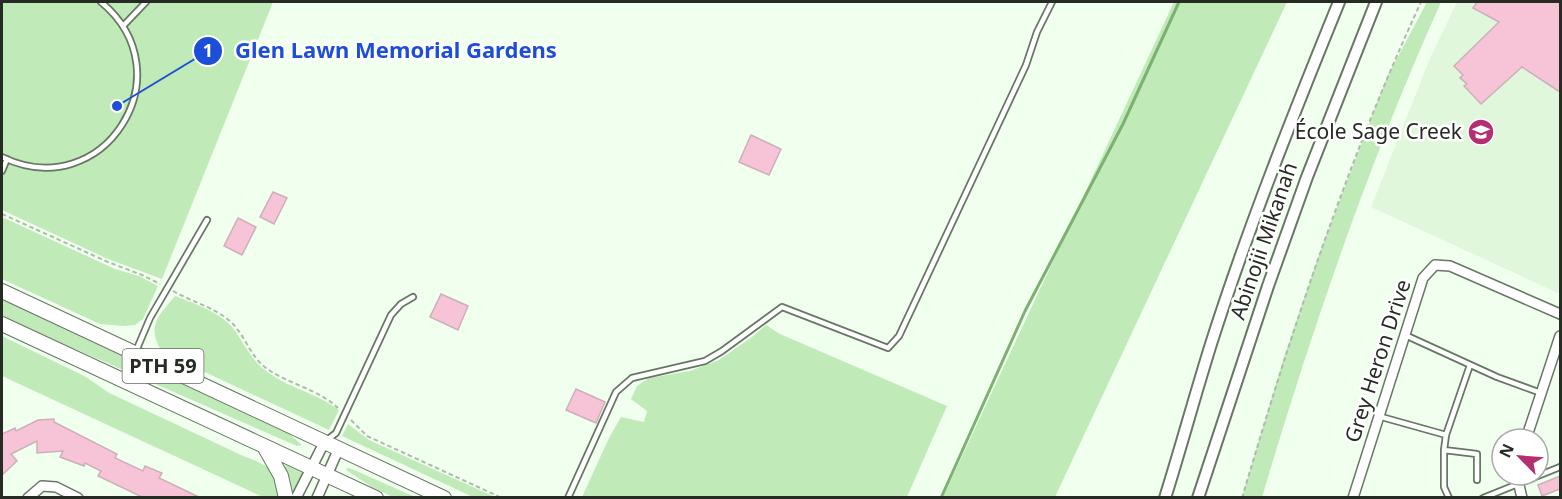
<svg xmlns="http://www.w3.org/2000/svg" width="1562" height="499" font-family="'Noto Sans',sans-serif">
  <style>
    .built { fill: #e1f7dc }
    .green { fill: #c0eab8 }
    .lines { fill: none; stroke-linecap: round; stroke-linejoin: round }
    .stream { stroke: #7cb172; stroke-width: 3 }
    .building { fill: #f7c3d6; stroke: #cbb0ba; stroke-width: 1.5 }
    .service-casing { stroke: #687765; stroke-width: 8 }
    .minor-casing { stroke: #687765; stroke-width: 12 }
    .tertiary-casing { stroke: #687765; stroke-width: 14 }
    .primary-casing { stroke: #687765; stroke-width: 16 }
    .path { stroke: #afbaac; stroke-width: 2; stroke-dasharray: 4.5 3; stroke-linecap: butt }
    .service { stroke: #fff; stroke-width: 4.5 }
    .minor { stroke: #fff; stroke-width: 9 }
    .tertiary { stroke: #fff; stroke-width: 10 }
    .primary { stroke: #fff; stroke-width: 14 }
    .labels { text-anchor: middle; stroke-width: 5; stroke-linejoin: round; paint-order: stroke }
    .shield { fill: #fff; stroke: #676b66; stroke-width: 1.5 }
    .shield-label { font-size: 20px; font-weight: bold; fill: #262c24 }
    .poi-label { font-size: 21px; fill: #262c24; stroke: #fff; text-anchor: end }
    .street-label { font-size: 21px; fill: #262c24; stroke: #fff }
    .leader { fill: none; stroke: #1d4ed8; stroke-width: 2 }
    .callout-dot { fill: #1d4ed8; stroke: #fff; stroke-width: 2 }
    .mark-label { font-size: 18px; text-anchor: middle; font-weight: bold; fill: #fff }
    .callout-label { font-size: 22px; text-anchor: middle; font-weight: bold; fill: #1d4ed8; stroke: #fff; stroke-width: 5; stroke-linejoin: round; paint-order: stroke }
  </style>
  <rect width="100%" height="100%" fill="#f1ffee"/>
  <path class="built" d="M1457 2H1560V294L1371 207 1431 56Z"/>
  <path class="green" d="M2 2H273L162 279 108 259 2 210Z
    M1174 2H1287L1055 497H943Z
    M1427 2H1441C1369 162 1312 329 1262 497H1242L1284 357 1321 249 1387 77Z
    M2 217 115 269 139 276 158 286 143 319 135 325 123 326 100 324 2 279Z
    M175 296C194 303 219 312 232 327 244 342 250 359 266 371 288 388 317 393 339 410L329 430 162 352C146 325 158 317 175 296Z
    M2 299 287 432 302 445 297 446 2 317Z
    M766 325 780 334 947 406 907 497H582L609 438 621 417 644 422 647 411 631 399 637 386 649 378 690 371 719 360 752 337Z
    M2 336 86 377 109 393 122 399 241 455C271 467 271 465 280 497H263L2 376Z
    M348 424 369 440 495 497H473L342 436Z
    M286 465 303 473 292 496 283 467Z
    M348 468 352 469 415 497H393L372 487 346 470Z"/>
  <g class="lines">
    <path class="stream" d="M941 498 1025 311 1123 124 1179 2"/>
  </g>
  <path class="building" d="M1477 2H1560V92L1522 67 1481 104 1464 86 1467 84 1460 78 1463 75 1454 66 1499 22 1473 8Z
    M751 135 781 149 769 175 739 162Z
    M273 192 287 198 274 224 260 217Z
    M238 218 256 227 242 255 224 246Z
    M441 294 468 306 458 330 430 317Z
    M576 389 605 402 596 423 566 410Z
    M54 419V422L117 454 115 458 143 471 145 466 162 473 159 478 201 498H144L98 476 101 471 85 463 84 466 60 457 63 451 37 453V441L11 454 17 461 2 475V434L15 428 16 431 38 420Z
    M1560 476V489L1542 496 1538 485Z"/>
  <g class="lines">
    <defs>
      <path id="service" d="M124 25 146 2
        M2 157C103 206 188 74 101 2
        M2 171 7 159
        M1405 335 1497 377 1541 393
        M136 351 150 318 207 220
        M1378 416 1446 435
        M327 440 336 433 391 315 401 304 413 297
        M1444 450 1446 435 1470 365
        M568 498 616 392 632 378 705 361 722 351 782 307 888 348 899 336 1026 65 1037 32 1052 2
        M1449 498 1444 487V450L1477 454V480
        M1483 498 1560 467"/>
      <path id="minor" d="M1526 439 1560 336
        M1519 475V485L1522 498
        M28 498 42 486 56 487 78 498
        M296 498 325 441
        M317 498 339 448
        M1353 498 1423 278 1435 265 1450 266 1560 314"/>
      <path id="tertiary" d="M1165 498C1181 447 1195 395 1211 344 1248 228 1293 115 1339 2
        M1198 498 1268 286 1307 177 1376 2"/>
      <path id="primary" d="M2 291 444 498
        M2 324 376 498
        M264 446 281 476 286 498"/>
    </defs>
    <use href="#service" class="service-casing"/>
    <use href="#minor" class="minor-casing"/>
    <use href="#tertiary" class="tertiary-casing"/>
    <use href="#primary" class="primary-casing"/>
    <path class="path" d="M2 214 108 262 142 275 160 284
      M173 291C192 302 217 308 233 324 246 338 251 357 266 368 288 384 318 389 338 408
      M351 420 367 436 502 498
      M1242 498C1292 329 1347 162 1421 2"/>
    <use href="#service" class="service"/>
    <use href="#minor" class="minor"/>
    <use href="#tertiary" class="tertiary"/>
    <use href="#primary" class="primary"/>
  </g>
  <defs>
    <symbol id="school-disc" viewBox="-11 -11 22 22"><circle r="9.5" fill="#b42e71" stroke="#fff"/><path d="M0-5L7-2L0 1L-7-2ZM-4 1L0 2.5L4 1V4Q0 6-4 4Z" fill="#fff"/></symbol>
  </defs>
  <g fill-rule="evenodd">
    <use href="#school-disc" x="1466" y="117" width="30" height="30"/>
  </g>
  <g class="labels">
    <rect class="shield" x="122.5" y="349" width="81" height="34" rx="4.5"/>
    <g class="shield-label">
      <text x="163" y="373">PTH 59</text>
    </g>
    <g class="poi-label">
      <text x="1462" y="139">École Sage Creek</text>
    </g>
    <g class="street-label">
      <text transform="translate(1264 241) rotate(-71)" y="7">Abinojii Mikanah</text>
      <text transform="translate(1378 361) rotate(-72)" y="7">Grey Heron Drive</text>
    </g>
  </g>
  <path class="leader" d="M117 106L208 51"/>
  <g class="callout-dot">
    <circle cx="117" cy="106" r="6"/>
    <circle cx="208" cy="51" r="15"/>
  </g>
  <g class="mark-label">
    <text x="208" y="57">1</text>
  </g>
  <g class="callout-label">
    <text x="396" y="58">Glen Lawn Memorial Gardens</text>
  </g>
  <rect width="1562" height="499" fill="none" stroke="#262c24" stroke-width="6"/>
  <g transform="translate(1520 457) rotate(295)"><circle r="28" fill="#ffffff" stroke="#a8aba7" stroke-width="1.5"/>
  <path d="M0-4.5L10 22L0 15L-10 22Z" fill="#b42e71"/>
  <text y="-9" font-size="16" font-weight="bold" text-anchor="middle" fill="#262c24">N</text>
  </g>
</svg>
